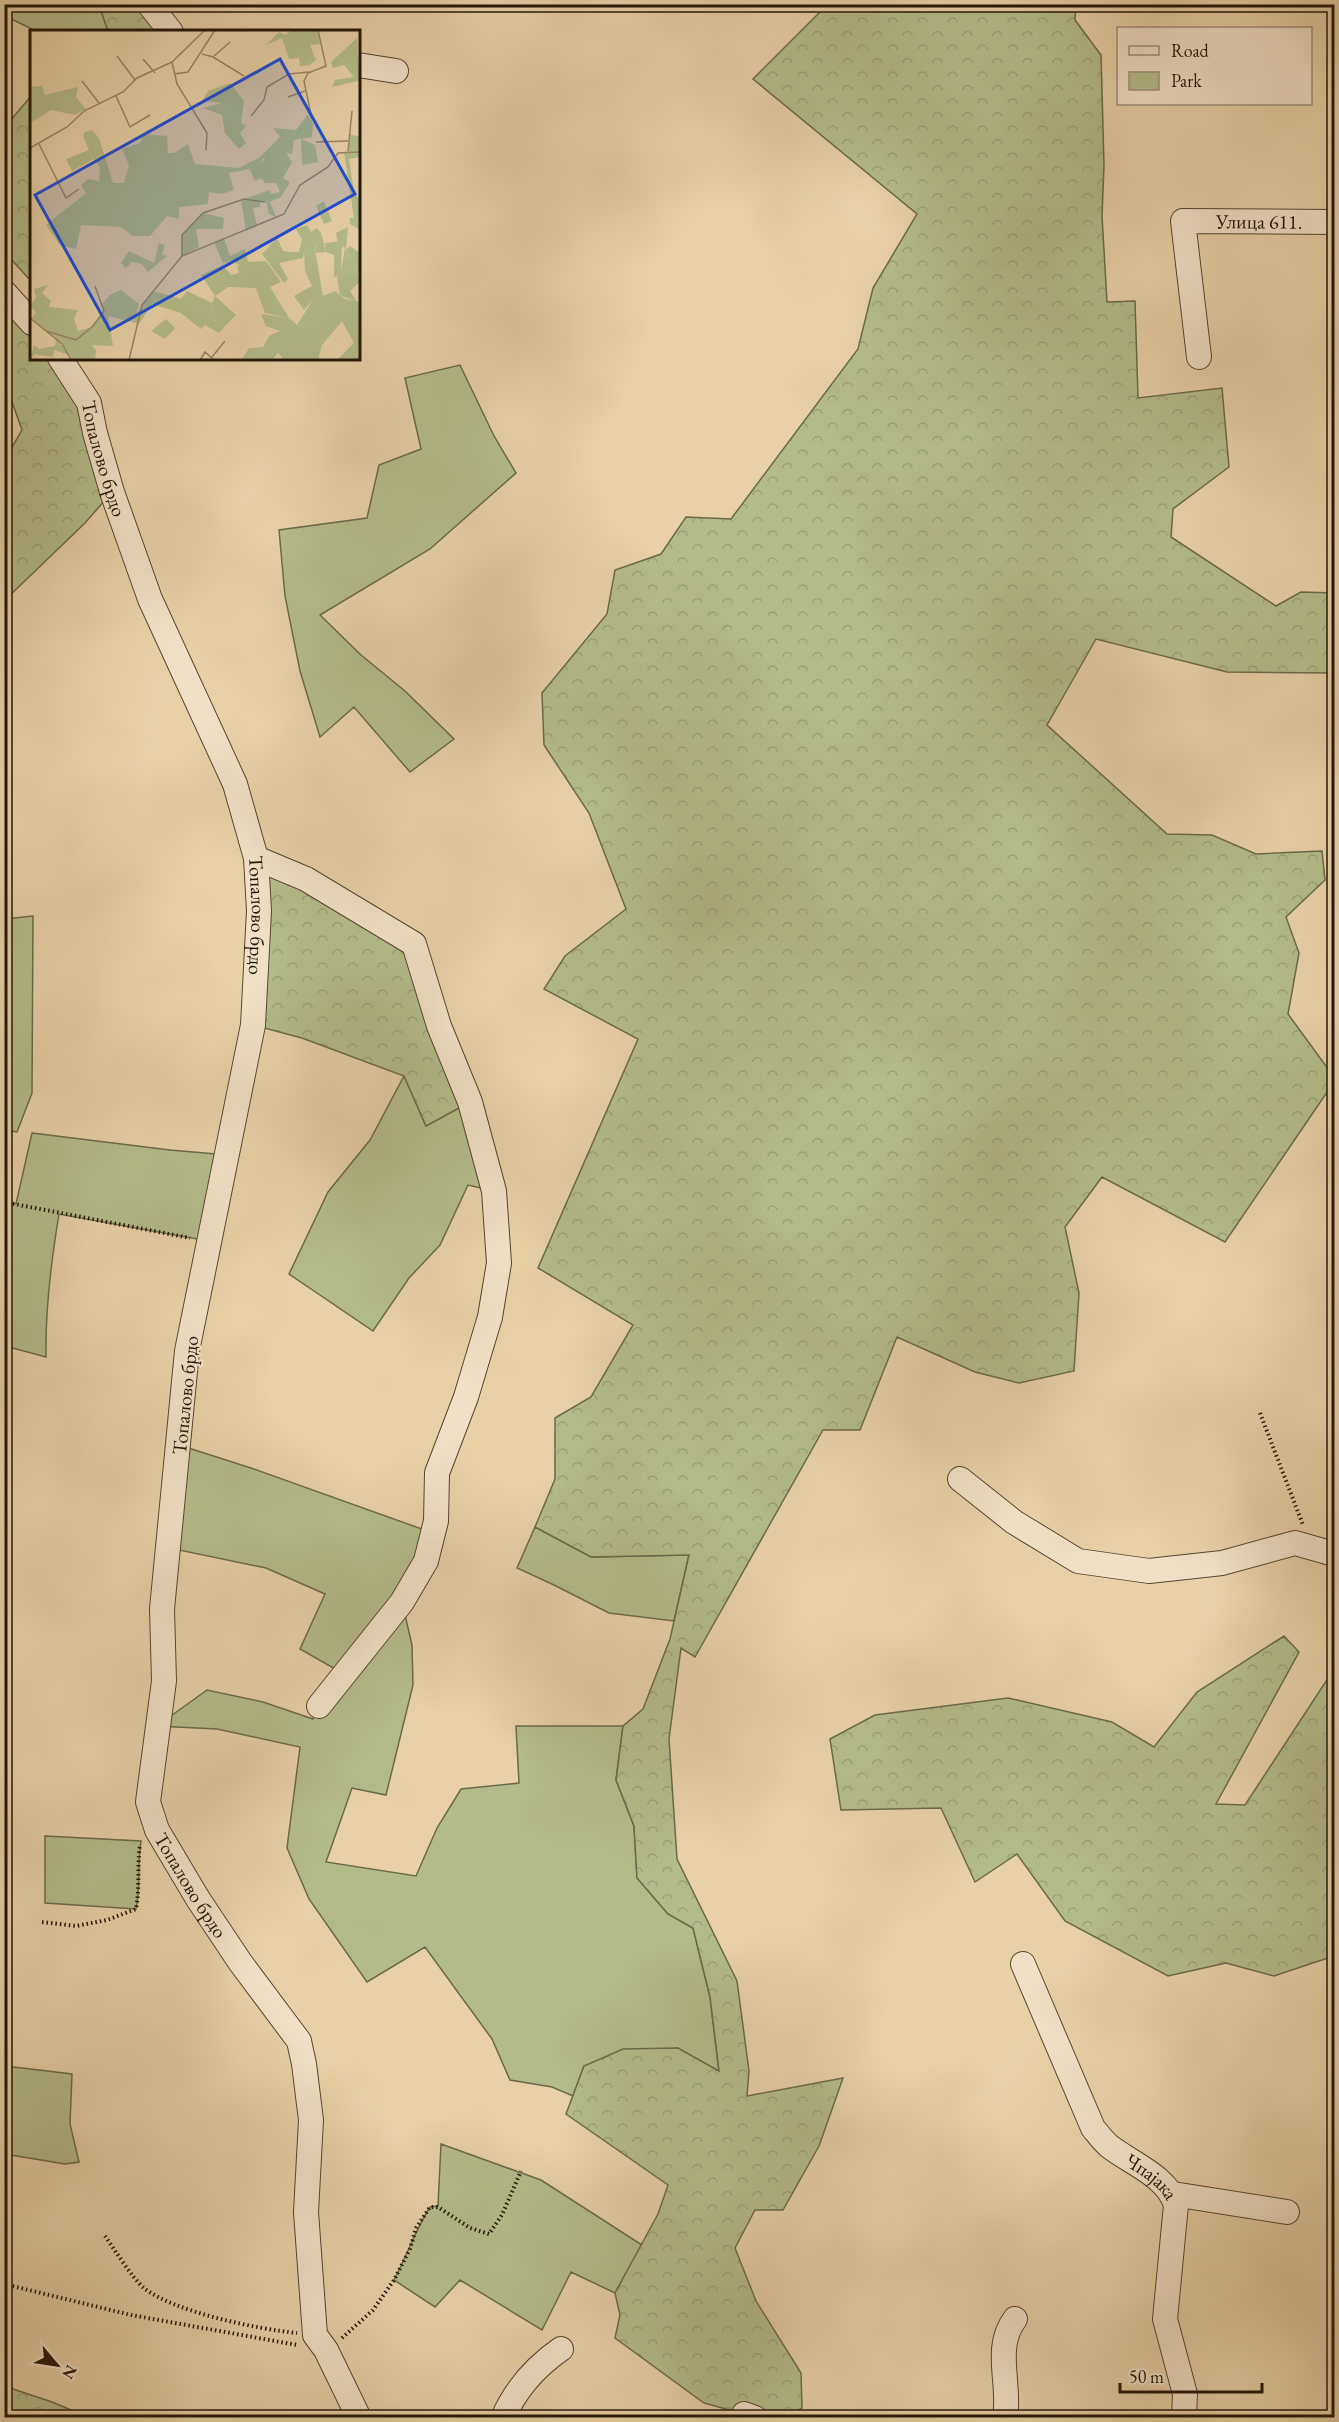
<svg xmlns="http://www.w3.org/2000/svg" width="1339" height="2422" font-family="'EB Garamond',serif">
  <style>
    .green { fill: #b3bc89; stroke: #6a6a48; stroke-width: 1.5 }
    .forest { fill: url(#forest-crowns); stroke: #6a6a48; stroke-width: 1.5 }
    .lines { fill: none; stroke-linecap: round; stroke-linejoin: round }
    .minor-casing { stroke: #54462f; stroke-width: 26 }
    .path { stroke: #221707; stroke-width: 4; stroke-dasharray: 1.5 3; stroke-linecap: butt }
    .minor { stroke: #f0e1c6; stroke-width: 24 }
    .labels { text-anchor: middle; stroke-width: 4.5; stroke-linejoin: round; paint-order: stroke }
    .street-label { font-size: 20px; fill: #221707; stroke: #f0e1c6 }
    .inset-road { fill: none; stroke: #998767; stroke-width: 1.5 }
    .view { fill: #1d4ed8; fill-opacity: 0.15; stroke: #1d4ed8; stroke-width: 3 }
    .inset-edge { fill: none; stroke: #221707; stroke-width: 3 }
  </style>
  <defs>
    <pattern id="forest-crowns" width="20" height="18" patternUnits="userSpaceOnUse" patternTransform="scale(1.5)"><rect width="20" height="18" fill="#b3bc89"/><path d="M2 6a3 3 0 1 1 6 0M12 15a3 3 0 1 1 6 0" fill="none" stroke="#9aa175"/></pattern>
  </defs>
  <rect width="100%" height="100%" fill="#e8d1a7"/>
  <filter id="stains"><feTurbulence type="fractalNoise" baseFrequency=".00333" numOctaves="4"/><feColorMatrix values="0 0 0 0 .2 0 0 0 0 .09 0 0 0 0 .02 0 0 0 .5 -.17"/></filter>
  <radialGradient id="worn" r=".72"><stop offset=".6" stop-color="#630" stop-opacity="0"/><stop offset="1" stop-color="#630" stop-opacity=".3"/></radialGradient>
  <path class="green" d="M4 5H99L108 31H36L5 16Z
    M460 365 494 436 516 473 430 549 320 615 361 655 405 691 454 739 410 772 354 707 320 737 300 671 285 596 279 530 367 518 379 465 421 449 405 378Z
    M33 916 32 1093 17 1132 5 1130V919Z
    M404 1076 426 1126 470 1102 494 1191 468 1185 440 1245 409 1278 373 1331 289 1274 328 1192 370 1140Z
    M32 1133 170 1150 227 1155 208 1241 59 1214C51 1262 45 1308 46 1357L5 1346V1202L16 1204Z
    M179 1445 251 1468 433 1533 402 1602 412 1645 413 1685 386 1795 352 1788 326 1862 416 1876 437 1828 461 1789 519 1783 516 1726H623L616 1780 634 1826 637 1878 668 1914 693 1928 710 1997 719 2072 677 2048 584 2066 573 2096 552 2087 510 2080 492 2039 425 1947 367 1982 309 1899 287 1848 300 1747 217 1729 157 1726 207 1690 263 1702 313 1719 319 1706 344 1674 300 1649 325 1594 266 1568 174 1549Z
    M535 1527 591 1557 689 1555 674 1621 609 1613 554 1585 517 1568Z
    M45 1836 141 1841C137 1864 141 1886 136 1909L45 1903Z
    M5 2066 72 2074 70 2124 79 2162 65 2164 5 2154Z
    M441 2144 541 2180 642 2245 615 2293 571 2272 542 2330 460 2280 435 2307 394 2280C407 2256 415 2230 430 2207L438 2206Z"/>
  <path class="forest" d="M99 5H149L171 31H108Z
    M827 5H1076L1075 20 1101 55 1104 165 1102 216 1107 302 1135 301 1138 398 1222 388 1229 467 1173 509 1171 537 1276 606 1301 592 1334 593V673L1227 672 1096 639 1047 725 1167 834 1212 835 1256 854 1322 851 1325 880 1286 917 1299 953 1288 1014 1334 1077V1082L1225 1242 1102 1177 1065 1227 1079 1293 1074 1371 1019 1383 975 1372 897 1337 860 1430H823L695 1657 681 1648 669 1739 677 1859 737 1981 749 2071 747 2096 843 2078 819 2146 783 2210H755L735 2248 756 2301 801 2373 802 2408 788 2417H755L704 2403 615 2338 620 2315 615 2293 658 2214 668 2185 566 2114 584 2066 623 2049 678 2048 719 2071 710 1997 693 1928 668 1914 637 1878 634 1826 616 1780 623 1726 643 1709 670 1639 689 1555 591 1557 535 1527 555 1479V1418L591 1397 633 1325 538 1268 638 1039 544 989 565 956 626 909 589 813 544 745 542 693 607 614 615 570 661 554 686 517 731 519 858 349 873 288 917 214 753 79Z
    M31 96V281L10 258 5 286V127Z
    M4 292 31 323 32 358 60 359 112 492 85 523 5 600V454L11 449 22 430 11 399 5 395Z
    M256 858 414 944 470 1102 426 1126 404 1076 302 1038 253 1025Z
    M1284 1636 1299 1652 1216 1804 1245 1805 1334 1669V1956L1274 1976 1226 1963 1168 1976 1065 1921 1017 1854 975 1882 941 1808 841 1810 830 1739 875 1715 1008 1698 1112 1722 1154 1747 1197 1692Z
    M4 2386 52 2402 88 2417H5Z"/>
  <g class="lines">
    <defs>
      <g id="minor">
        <path d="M149 4 171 32"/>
        <path d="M358 65 396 71"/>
        <path d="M4 292 32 323"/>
        <path id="s1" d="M1199 357 1183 221 1334 222"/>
        <path id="s2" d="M60 358 89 403 95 433 112 492 150 599 235 784 256 858 259 911 253 1025 187 1351 162 1609 164 1681 148 1802 157 1830 198 1899 240 1962 299 2041 304 2064 311 2120 306 2212 315 2335 326 2350 359 2418"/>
        <path d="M256 858 306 879 414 944 439 1026 470 1102 494 1191 499 1263 490 1317 466 1397 437 1473 436 1521 426 1561 402 1602 319 1706"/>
        <path d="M960 1479 1014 1522 1078 1561 1149 1571 1222 1563 1295 1543 1334 1554"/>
        <path id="s3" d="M1023 1964 1093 2128C1098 2134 1103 2141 1109 2146 1132 2164 1167 2176 1176 2205L1165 2319 1185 2394 1184 2418"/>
        <path d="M1173 2194 1287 2212"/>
        <path d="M744 2414 755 2418"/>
        <path d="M503 2418C516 2388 535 2367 561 2349"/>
        <path d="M1005 2418C1011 2384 993 2348 1015 2319"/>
      </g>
    </defs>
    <use href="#minor" class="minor-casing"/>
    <path class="path" d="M4 1202 190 1238
      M1260 1413 1303 1525
      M42 1922 76 1926 107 1920 136 1909C140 1887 137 1866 140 1844
      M105 2236C115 2250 132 2278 144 2288 174 2312 257 2329 297 2333
      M4 2284 131 2315 297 2345
      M342 2338 373 2310 394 2280 410 2249 416 2228 430 2207H438L470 2228 489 2234 502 2215 521 2171"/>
    <use href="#minor" class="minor"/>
  </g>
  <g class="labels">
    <g class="street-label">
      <text dy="7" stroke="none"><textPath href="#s1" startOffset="213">Улица 611.</textPath></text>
      <text dy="7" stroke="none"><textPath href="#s2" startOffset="111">Топалово брдо</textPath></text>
      <text dy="7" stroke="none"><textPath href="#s2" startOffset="597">Топалово брдо</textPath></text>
      <text transform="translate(185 1395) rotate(-84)" y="7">Топалово брдо</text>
      <text dy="7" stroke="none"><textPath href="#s2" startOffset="1587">Топалово брдо</textPath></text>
      <text dy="7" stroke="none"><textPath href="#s3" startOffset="255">Чпајака</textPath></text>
    </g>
  </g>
  <g transform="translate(30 30)">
    <rect width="330" height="330" fill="#e8d1a7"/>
    <path d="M271 109 285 115 288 132 272 135ZM249 111 262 132 253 148 260 152 251 167 240 172 246 187 239 184 236 172 230 171V177L223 178 227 196 216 201 211 170 240 160 241 164 250 162 246 153H235L231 148 225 151 220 140 234 130 236 122ZM294 171 302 191 294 194 286 176ZM173 183 194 188 193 199H166L165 191ZM277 195 281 202 287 198 291 203 296 222 286 223 285 212 272 209 266 199ZM318 197 316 220 326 237 311 241 315 218 308 214 306 203ZM194 209 200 226 215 219 218 232 236 231 251 252 240 257 259 288 235 283 226 258 198 257 185 266 206 285 194 297 183 290 182 273 185 266 171 245 193 235 201 245 209 243 207 236H211L201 231 193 233 184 212ZM129 213 135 215 132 224 137 226 118 242 112 234 102 232 96 238 91 233 99 221 124 233ZM274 221 286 226 293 267 283 270 274 280 264 266 282 256 275 241ZM327 241 330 252 320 261 327 272 310 265 307 246ZM78 286 83 316 62 315 56 308ZM26 309 39 325 24 320 23 327 5 324 0 329 4 315 9 319 25 316Z" fill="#b3bc89"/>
    <path d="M263 0H287L290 14 280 15 286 30 279 35 270 36 269 28 259 29 252 8 236 15 249 2 255 5ZM327 8 330 59 328 51 302 57 305 50 324 47 314 35 303 38 301 32ZM200 53 214 71 211 93 216 96 210 103 216 113 209 119 195 103 192 85 173 78 193 73 172 71 178 61ZM12 56 15 65 48 57 46 67 56 79 45 85 21 80 0 93V57ZM278 84 283 94 282 107 264 110 262 124 252 122 248 112 225 138 199 143 204 160 192 164 179 162 178 174 149 177V189L137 186 120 206H103L91 197 51 195 46 219 30 215 16 195 56 163 51 155 58 149 69 151 70 137 64 129 42 141 36 129 59 120 53 106 55 102 62 100 69 108 83 153H94L99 135 92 119 110 113 114 104 137 106 138 123H144L158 114 165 134 209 138 230 127 250 107 243 98 266 100ZM319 104 330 107V127L319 129 324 162 330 170V200L320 194V188H324L314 122 318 121ZM165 191 170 194 166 199 169 217 152 226V205ZM247 208 253 221 259 222H269L272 209 285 212V216L286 226 274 221 273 228 249 233 258 249 254 253 232 224ZM312 211 311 241 326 237 316 220 320 216 330 223V246L327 241 304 247V225L296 222 295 213ZM18 255 12 263 21 271 19 277 48 280 44 289 48 301 62 297 74 281 72 274 80 265 91 260 109 274 106 284 123 261 151 269 157 261 182 273 183 290 194 297 189 303 175 295 171 299 151 283 122 274 109 294 78 286 56 308 66 320 65 330H41L32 314 1 289 6 282 0 276 6 268 4 259ZM305 261 315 269 330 272V330H307L324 313 312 291 292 315 288 330H254L248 323 242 330 213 328 219 318 233 317 239 306 250 301 236 296 231 284 259 288 267 295 283 270ZM136 289 145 298 135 309 121 301Z" fill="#b3bc89"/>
    <path class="inset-road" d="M172 24 183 27 200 12M87 26 105 50M183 27 214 46M113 29 125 43M142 32 147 54 177 103 176 120M144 44 158 42 185 0M52 51 69 73M86 66 100 97 120 85M258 67 275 61M221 86 234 70 237 57 259 44 279 42M282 89 274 51 278 43 296 36 288 0M286 112 318 111M9 114 36 168 49 159M0 118 37 97 54 81 93 62 107 48 142 32 175 0M318 121 322 81M152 226V205L173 183 214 169 235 172M0 288 32 314 41 330M16 301 46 310 62 297 74 281 65 256M182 327 195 311M99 330 112 275 152 226 254 184 270 155 298 137 308 123 330 122M170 330 175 322 184 330"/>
    <path class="view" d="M250 29 325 164 80 300 5 165Z"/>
    <rect width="330" height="330" class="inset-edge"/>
  </g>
  <rect width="1339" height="2422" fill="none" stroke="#e8d1a7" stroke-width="24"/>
  <rect x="6" y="6" width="1327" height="2410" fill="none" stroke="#221707" stroke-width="3"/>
  <rect x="12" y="12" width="1315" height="2398" fill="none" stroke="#221707" stroke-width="1.5"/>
  <rect x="1117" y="27" width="195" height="78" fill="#f0e1c6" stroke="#9e907a" stroke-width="1.5"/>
  <rect x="1129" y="46" width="30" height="9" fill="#f0e1c6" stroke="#9e907a" stroke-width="1.5"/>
  <text x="1171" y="57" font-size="18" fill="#221707">Road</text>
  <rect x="1129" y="72" width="30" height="18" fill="#b3bc89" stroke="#9e907a" stroke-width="1.5"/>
  <text x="1171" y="87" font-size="18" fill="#221707">Park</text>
  <g transform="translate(57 2365) rotate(119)" stroke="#f0e1c6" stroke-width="4.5" paint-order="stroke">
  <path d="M0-4.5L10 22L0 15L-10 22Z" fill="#221707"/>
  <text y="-9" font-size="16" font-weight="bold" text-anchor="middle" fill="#221707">N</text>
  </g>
  <path d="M1120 2383v9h142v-9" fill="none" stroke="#221707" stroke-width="3"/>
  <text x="1129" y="2383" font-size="18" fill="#221707" stroke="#f0e1c6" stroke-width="4.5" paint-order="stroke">50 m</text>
  <rect width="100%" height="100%" filter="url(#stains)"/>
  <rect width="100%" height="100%" fill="url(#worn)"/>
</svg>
